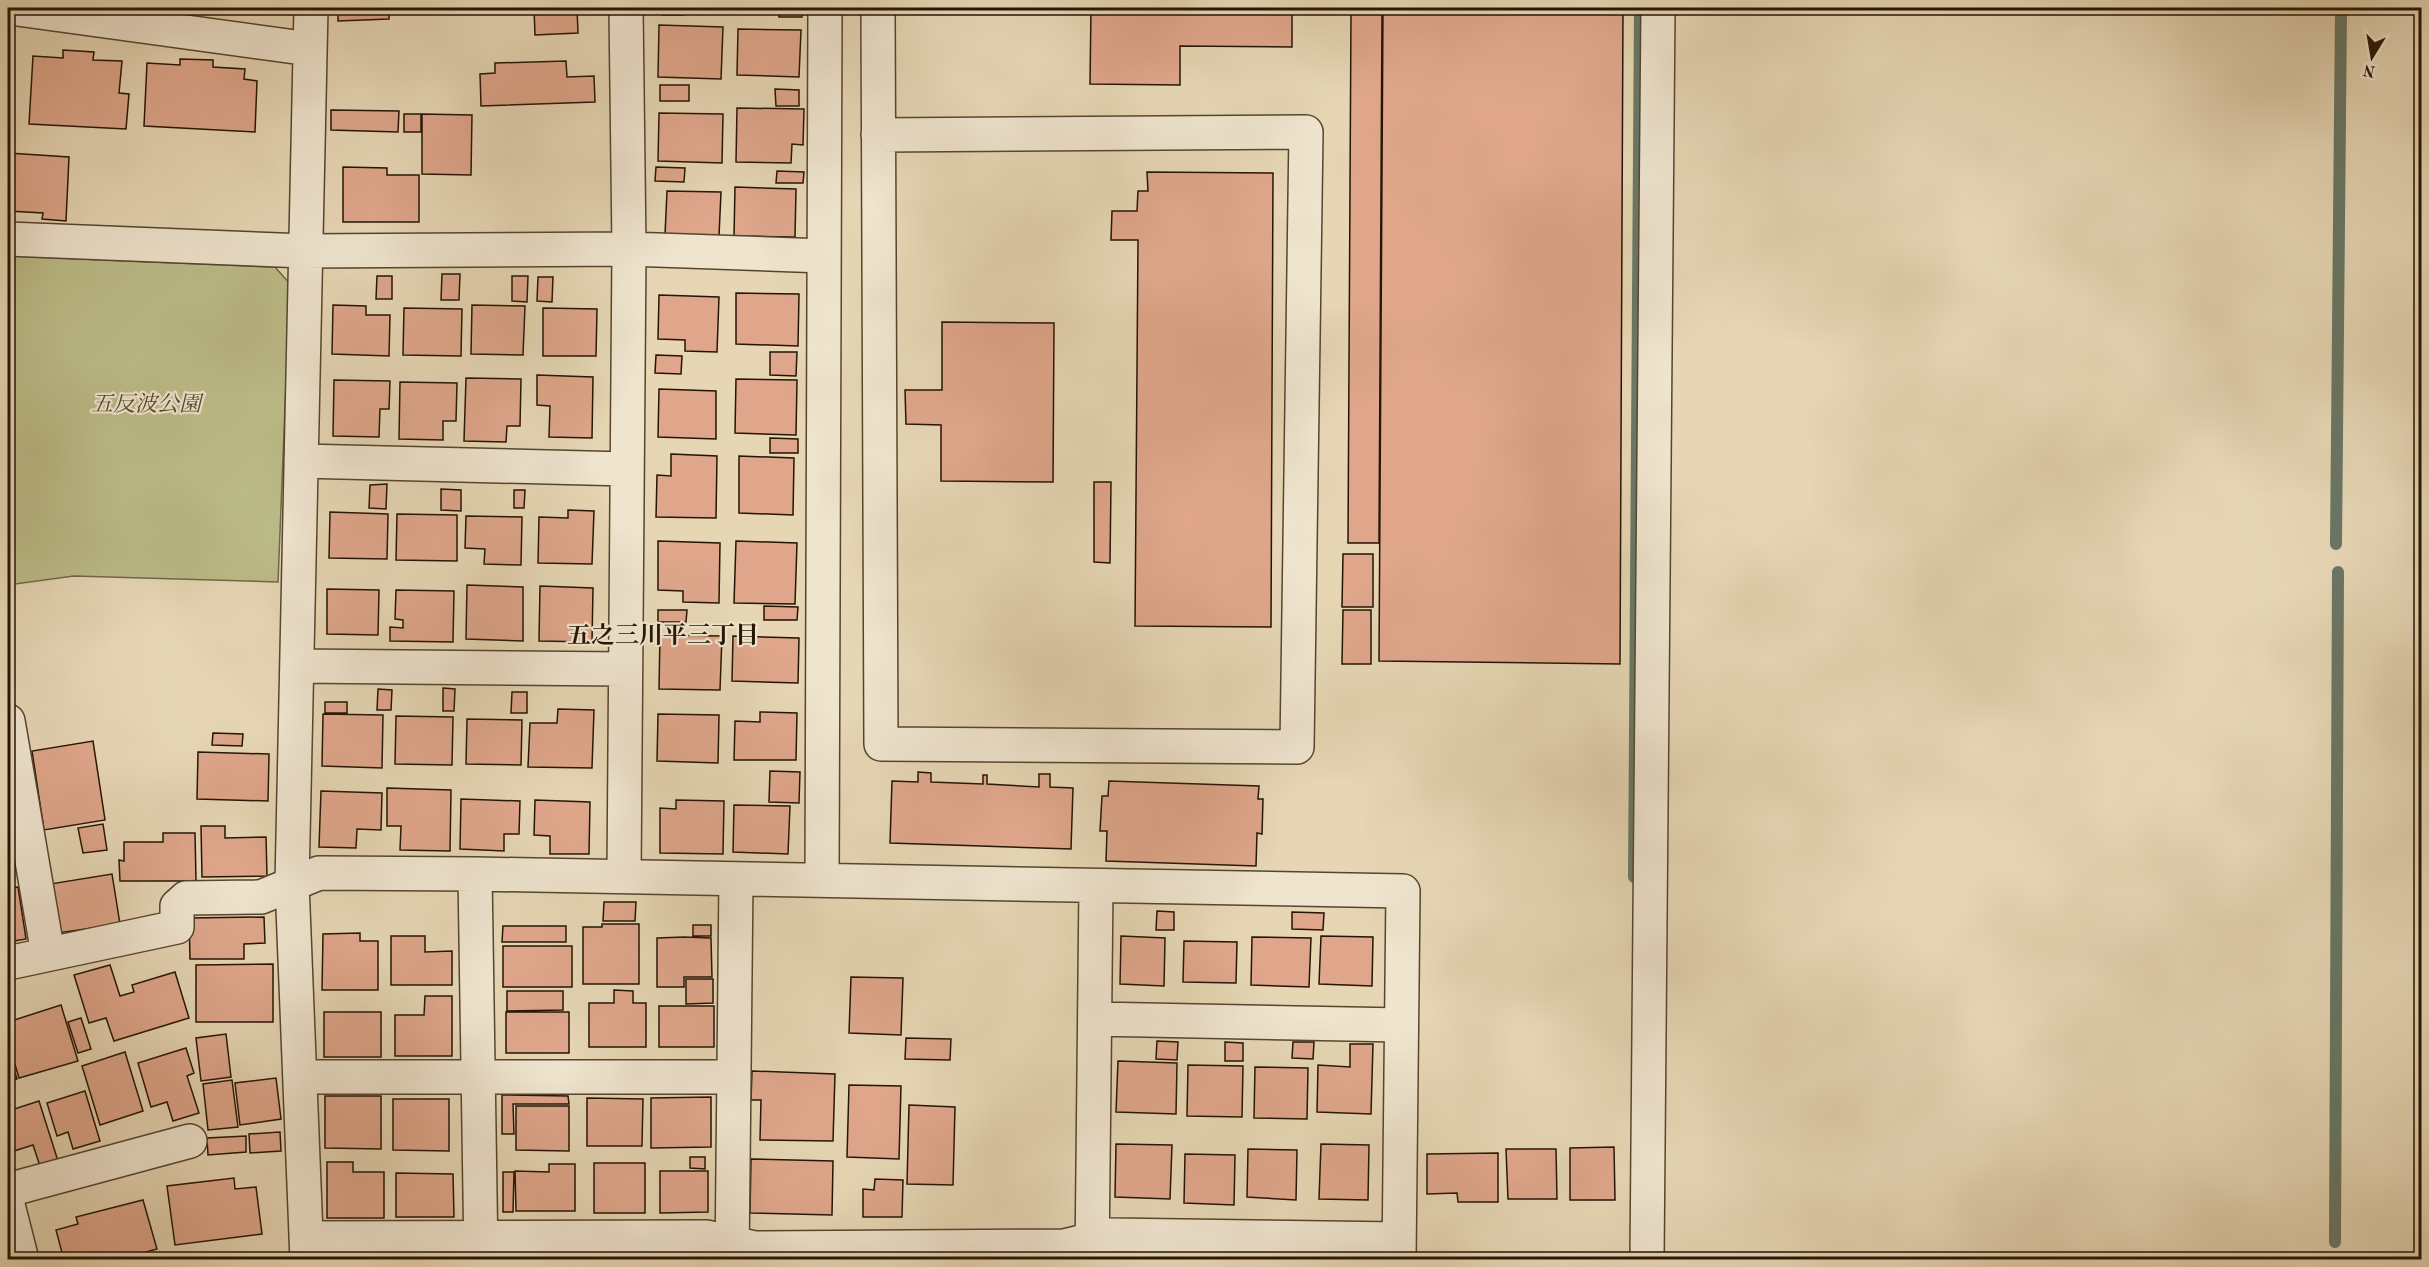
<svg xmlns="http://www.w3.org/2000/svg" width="2429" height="1267" font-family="'Old Standard TT','Noto Serif JP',serif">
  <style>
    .green { fill: #bcbc88; stroke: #706846; stroke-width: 1.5 }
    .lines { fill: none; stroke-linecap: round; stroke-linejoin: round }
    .stream { stroke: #697866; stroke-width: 12 }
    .building { fill: #dfa68b; stroke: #251503; stroke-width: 1.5 }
    .minor-casing { stroke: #55452f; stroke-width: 36 }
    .minor { stroke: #efe4ce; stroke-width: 33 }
    .labels { text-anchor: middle; stroke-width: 4.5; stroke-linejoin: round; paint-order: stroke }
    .park-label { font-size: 22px; font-style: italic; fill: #52472b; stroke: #efe4ce }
    .neighbourhood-label { font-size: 24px; font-weight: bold; fill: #251503; stroke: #efe4ce }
  </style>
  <rect width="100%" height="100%" fill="#e6d6b4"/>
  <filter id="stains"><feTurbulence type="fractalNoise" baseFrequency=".00333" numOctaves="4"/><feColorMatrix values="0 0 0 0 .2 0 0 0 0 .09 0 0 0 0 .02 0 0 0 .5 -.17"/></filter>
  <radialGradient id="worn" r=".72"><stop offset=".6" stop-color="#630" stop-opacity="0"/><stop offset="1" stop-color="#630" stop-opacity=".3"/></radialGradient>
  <path class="green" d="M8 256 275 267 290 284 278 582 74 576 8 585Z"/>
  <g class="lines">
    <path class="stream" d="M2336 544 2341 8
      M1634 877 1640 8
      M2335 1242 2338 572"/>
  </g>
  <path class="building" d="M184 8H218L217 12Z
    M338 8H389V19L338 21Z
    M411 8H484V9L412 12Z
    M534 8H596L577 9 578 33 535 35Z
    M662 8H684V15H662Z
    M779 8H802V17H779Z
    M1091 8H1292V47L1180 46V85L1090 84Z
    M1383 8H1623L1620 664 1379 661Z
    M1351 12H1382L1379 543H1348Z
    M659 25 723 27 721 79 658 77Z
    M738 29 801 30 799 77 737 75Z
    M63 50 94 52 93 60 122 61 119 93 129 94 126 129 29 124 33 56 63 58Z
    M180 59 213 60V67L245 69 244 79 257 81 255 132 144 126 147 63 180 65Z
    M566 61 567 77 594 76 595 102 481 106 480 74 495 73V63Z
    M660 85H689V101H660Z
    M775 89 799 90V106H776Z
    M737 108 804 109 803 145 792 144 791 163 736 162Z
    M331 110 399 111 398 132 331 130Z
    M659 113 723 114 722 163 658 161Z
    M404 114H421V132H404Z
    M422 114 472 115 471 175 422 174Z
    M8 153 69 157 66 221 42 219 43 213 8 211Z
    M343 167 387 168V175H419V222H343Z
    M656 167 685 168 684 182 655 181Z
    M777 171 804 172 803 183H776Z
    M1147 172 1273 173 1271 627 1135 626 1138 240H1111L1112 211H1137L1138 191H1148Z
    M735 187 796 189 795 237 734 236Z
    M667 191 721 192 719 236 665 235Z
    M442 274H460L459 300H441Z
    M377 276H392V299H376Z
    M512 276H528L527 302 512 301Z
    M538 277H553L552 302 537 301Z
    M736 293 799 294 798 346 736 344Z
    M659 295 719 297 717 352 685 351V340L658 339Z
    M333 305 366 306V315H390L389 356 332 354Z
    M472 305 525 306 523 355 471 354Z
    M404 308 462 309 461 356 403 355Z
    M543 308 597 309 596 356H543Z
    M942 322 1054 323 1053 482 941 481V425L906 424 905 390H942Z
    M770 352H797L796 376 770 375Z
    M656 355 682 356 681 374 655 373Z
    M537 375 593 377 592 438 549 437 550 406 537 405Z
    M466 378 521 379 520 426H507L506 442 464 441Z
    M736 379 797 380 796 435 735 433Z
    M334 380 390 381 389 409H380L379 437 333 436Z
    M400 382 457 383 456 421H443V440L399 439Z
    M659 389 716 391V439L658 437Z
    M770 438 798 439V453H770Z
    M671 454 717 456 716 518 656 517 657 475 671 476Z
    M739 456 794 458 793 515 739 513Z
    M1094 482H1111L1110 563 1094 562Z
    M387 484 386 509 369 508 370 485Z
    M441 489 461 490V511L441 510Z
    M514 490H525L524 508H514Z
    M568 510 594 511 592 564 538 563 539 517 568 518Z
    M330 512 388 514 387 559 329 558Z
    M397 514 457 515V561L396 560Z
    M466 516 522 517 521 565 484 564 485 549 465 548Z
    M658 541 720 543 719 603 683 602V591L658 590Z
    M736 541 797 543 795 604 734 603Z
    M1343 554H1373V607H1342Z
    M467 585 523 587V641L466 639Z
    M540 586 593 588 592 642 539 641Z
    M327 589 379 590 378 635 327 634Z
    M396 590 454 591 453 642 390 641V627L403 628V620L395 619Z
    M764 606 798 607 797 620H764Z
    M658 610H687L686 622H658Z
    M1343 610H1371V664H1342Z
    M660 635 722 636 720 690 659 689Z
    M733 636 799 638 798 683 732 681Z
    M443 688 455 689 454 711H443Z
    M378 689 392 690 391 710H377Z
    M512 692H527V713H511Z
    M325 702H347V713H325Z
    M558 709 594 710 592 768 528 767 530 723H557Z
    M760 712 797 713 796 760H734L735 721 760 722Z
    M323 714 383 715 382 768 322 766Z
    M658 714 719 715 718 763 657 761Z
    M396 716 453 717 452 765 395 764Z
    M467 719 522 720 521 765 466 764Z
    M213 733 243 734 242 746 212 745Z
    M93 741 105 820 44 830 32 751Z
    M198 752 269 754 268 801 197 799Z
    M770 771 800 772 799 803 769 802Z
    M918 772 931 773V782L983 784V775H987V784L1039 787V774H1050V787L1073 788 1071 849 890 843 892 781 918 782Z
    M1109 781 1259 786 1258 799H1263L1262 834 1257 833 1256 866 1106 861 1107 831H1100L1102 796H1108Z
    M387 788 451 790 450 851 400 850 401 826H387Z
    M321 791 382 793 381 830 357 829 356 848 319 847Z
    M461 799 520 801 519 834H504V851L460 849Z
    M535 800 590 802 589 854H550V836L534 835Z
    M676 800 724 801 723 854 660 853V808L676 809Z
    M734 805 790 806 788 854 733 852Z
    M103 824 107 850 83 853 78 828Z
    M201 826H225V838L266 837 267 876 202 877Z
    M163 833H195L196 881H120L119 860 124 861V842H163Z
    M112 874 120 924 58 933 50 884Z
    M18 887 26 939 8 942V889Z
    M604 902H636L635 921H603Z
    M1157 911 1174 912V930H1156Z
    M1292 912 1324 913 1323 930 1292 929Z
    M264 917 265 943 244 944V959H190L189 918Z
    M602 924H639V984H583V927H602Z
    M693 925H711V936H693Z
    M503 926H566V942H502Z
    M360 933V941H378V990H322L323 934Z
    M391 936H425V952L452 951V985H391Z
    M1121 936 1165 938 1164 986 1120 984Z
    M1321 936 1373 937 1372 986 1319 984Z
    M684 937 711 938 712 977H684V987H657V938Z
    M1252 937 1311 938 1309 987 1251 985Z
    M1184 941 1237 942 1236 983 1183 982Z
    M503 946H572V987H503Z
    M273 964V1022H196V965Z
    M110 965 120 996 134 992 132 985 175 972 189 1018 114 1041 106 1018 89 1023 74 975Z
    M851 977 903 978 901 1035 849 1033Z
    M686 979H713V1003L686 1004Z
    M614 990 633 991V1003H646V1047H589V1003H614Z
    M507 991H563V1010L507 1011Z
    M425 996H452V1056H395V1015H424Z
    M61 1005 78 1061 19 1078 8 1041V1022Z
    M659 1006H714V1047H659Z
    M324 1012H381V1057H324Z
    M506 1012H569V1053H506Z
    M81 1018 91 1049 78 1053 68 1022Z
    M226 1034 231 1077 201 1081 196 1038Z
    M906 1038 951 1039 950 1060 905 1059Z
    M1157 1041 1178 1042 1177 1060 1156 1059Z
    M1225 1042 1243 1043V1061H1225Z
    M1293 1042H1314L1313 1059 1292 1058Z
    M1350 1044H1373L1371 1114 1317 1112 1318 1065 1350 1067Z
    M186 1048 194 1073 187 1076 199 1113 173 1121 167 1102 151 1107 138 1063Z
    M8 1049 17 1079 8 1082Z
    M125 1052 143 1111 100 1125 82 1066Z
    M1118 1061 1177 1063 1176 1114 1116 1112Z
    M1188 1065 1243 1066 1242 1117 1187 1116Z
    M1255 1067 1308 1068 1307 1119 1254 1118Z
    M752 1071 835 1074 833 1141 760 1140 761 1100H751Z
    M276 1078 281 1119 240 1125 235 1083Z
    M232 1080 238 1127 208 1130 203 1084Z
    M849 1085 901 1086 899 1159 847 1157Z
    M85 1091 100 1141 73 1149 68 1132 57 1136 47 1103Z
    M502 1095 568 1096 569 1104H513L514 1134H502Z
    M325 1096H381V1149L325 1148Z
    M711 1097V1147L651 1148V1098Z
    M587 1098 643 1099 642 1146H587Z
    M393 1099H449V1151L393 1150Z
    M39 1101 58 1161 40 1166 33 1145 14 1151 8 1131V1111Z
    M909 1105 955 1107 953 1185 907 1184Z
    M516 1106H569V1151L516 1150Z
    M280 1132 281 1151 250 1153 249 1134Z
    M246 1136V1152L208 1155 207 1138Z
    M1116 1144 1172 1145 1170 1199 1115 1197Z
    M1321 1144 1369 1145 1368 1200 1319 1199Z
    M1614 1147 1615 1200H1570V1148Z
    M1248 1149 1297 1150 1296 1200 1247 1197Z
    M1506 1149H1556L1557 1199H1508Z
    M1498 1153V1202H1458L1457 1193 1427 1194V1154Z
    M1185 1154 1235 1155 1234 1205 1184 1203Z
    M690 1157H705V1169L690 1168Z
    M751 1159 833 1161 832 1215 750 1213Z
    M327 1162H353V1172H384V1218H327Z
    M594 1163H645V1213H594Z
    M549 1164H575V1211H516L515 1171 549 1172Z
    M660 1171H708V1212L660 1213Z
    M503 1172H514L513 1212H503Z
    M396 1173 453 1174 454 1217H396Z
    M234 1178 235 1189 256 1187 262 1234 175 1245 167 1186Z
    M875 1179 903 1180 902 1217H863V1189L874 1190Z
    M143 1200 157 1249 117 1260H64L56 1230 78 1224 76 1217Z
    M431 1251 457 1252V1260H431Z
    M652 1251 681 1252 680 1260H652Z
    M686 1252H709V1260H686Z
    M581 1253H642V1260H581Z
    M1568 1253H1614V1260H1568Z
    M329 1254H357L356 1259 385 1260H329Z"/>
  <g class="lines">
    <defs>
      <path id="minor" d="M10 8 310 49
        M878 8 881 744 1297 747 1306 132 878 135
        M8 239 305 251 629 249 824 256
        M301 461 627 469
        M297 666 625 669
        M8 721 48 954
        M475 874 481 1258
        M624 876 629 249 626 8
        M822 880 825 8
        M8 963 177 927V906L186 898 261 897 319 873 475 874 1403 891 1399 1260
        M1095 1019 1401 1025
        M300 1077H734
        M8 1190 190 1141
        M8 1205 22 1260
        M306 1238 707 1237 755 1248 1064 1246 1110 1235 1399 1239
        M307 1260 292 883 311 8
        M732 1260 736 879
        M1092 1260 1096 886
        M1647 1260 1658 8"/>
    </defs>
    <use href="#minor" class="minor-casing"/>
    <use href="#minor" class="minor"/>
  </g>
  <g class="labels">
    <g class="park-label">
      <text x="146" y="411">五反波公園</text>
    </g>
    <g class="neighbourhood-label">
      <text x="663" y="643">五之三川平三丁目</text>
    </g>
  </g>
  <rect width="2429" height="1267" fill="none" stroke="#e6d6b4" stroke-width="30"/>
  <rect x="9" y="9" width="2411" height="1249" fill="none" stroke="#251503" stroke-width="3"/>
  <rect x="15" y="15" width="2399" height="1237" fill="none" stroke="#251503" stroke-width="1.5"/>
  <g transform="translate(2372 57) rotate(191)" stroke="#efe4ce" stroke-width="4.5" paint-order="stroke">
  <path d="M0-4.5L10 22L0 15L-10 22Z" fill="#251503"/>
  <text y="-9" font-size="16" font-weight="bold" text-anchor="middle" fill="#251503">N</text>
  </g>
  <rect width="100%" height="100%" filter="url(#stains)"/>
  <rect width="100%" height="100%" fill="url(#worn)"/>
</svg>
